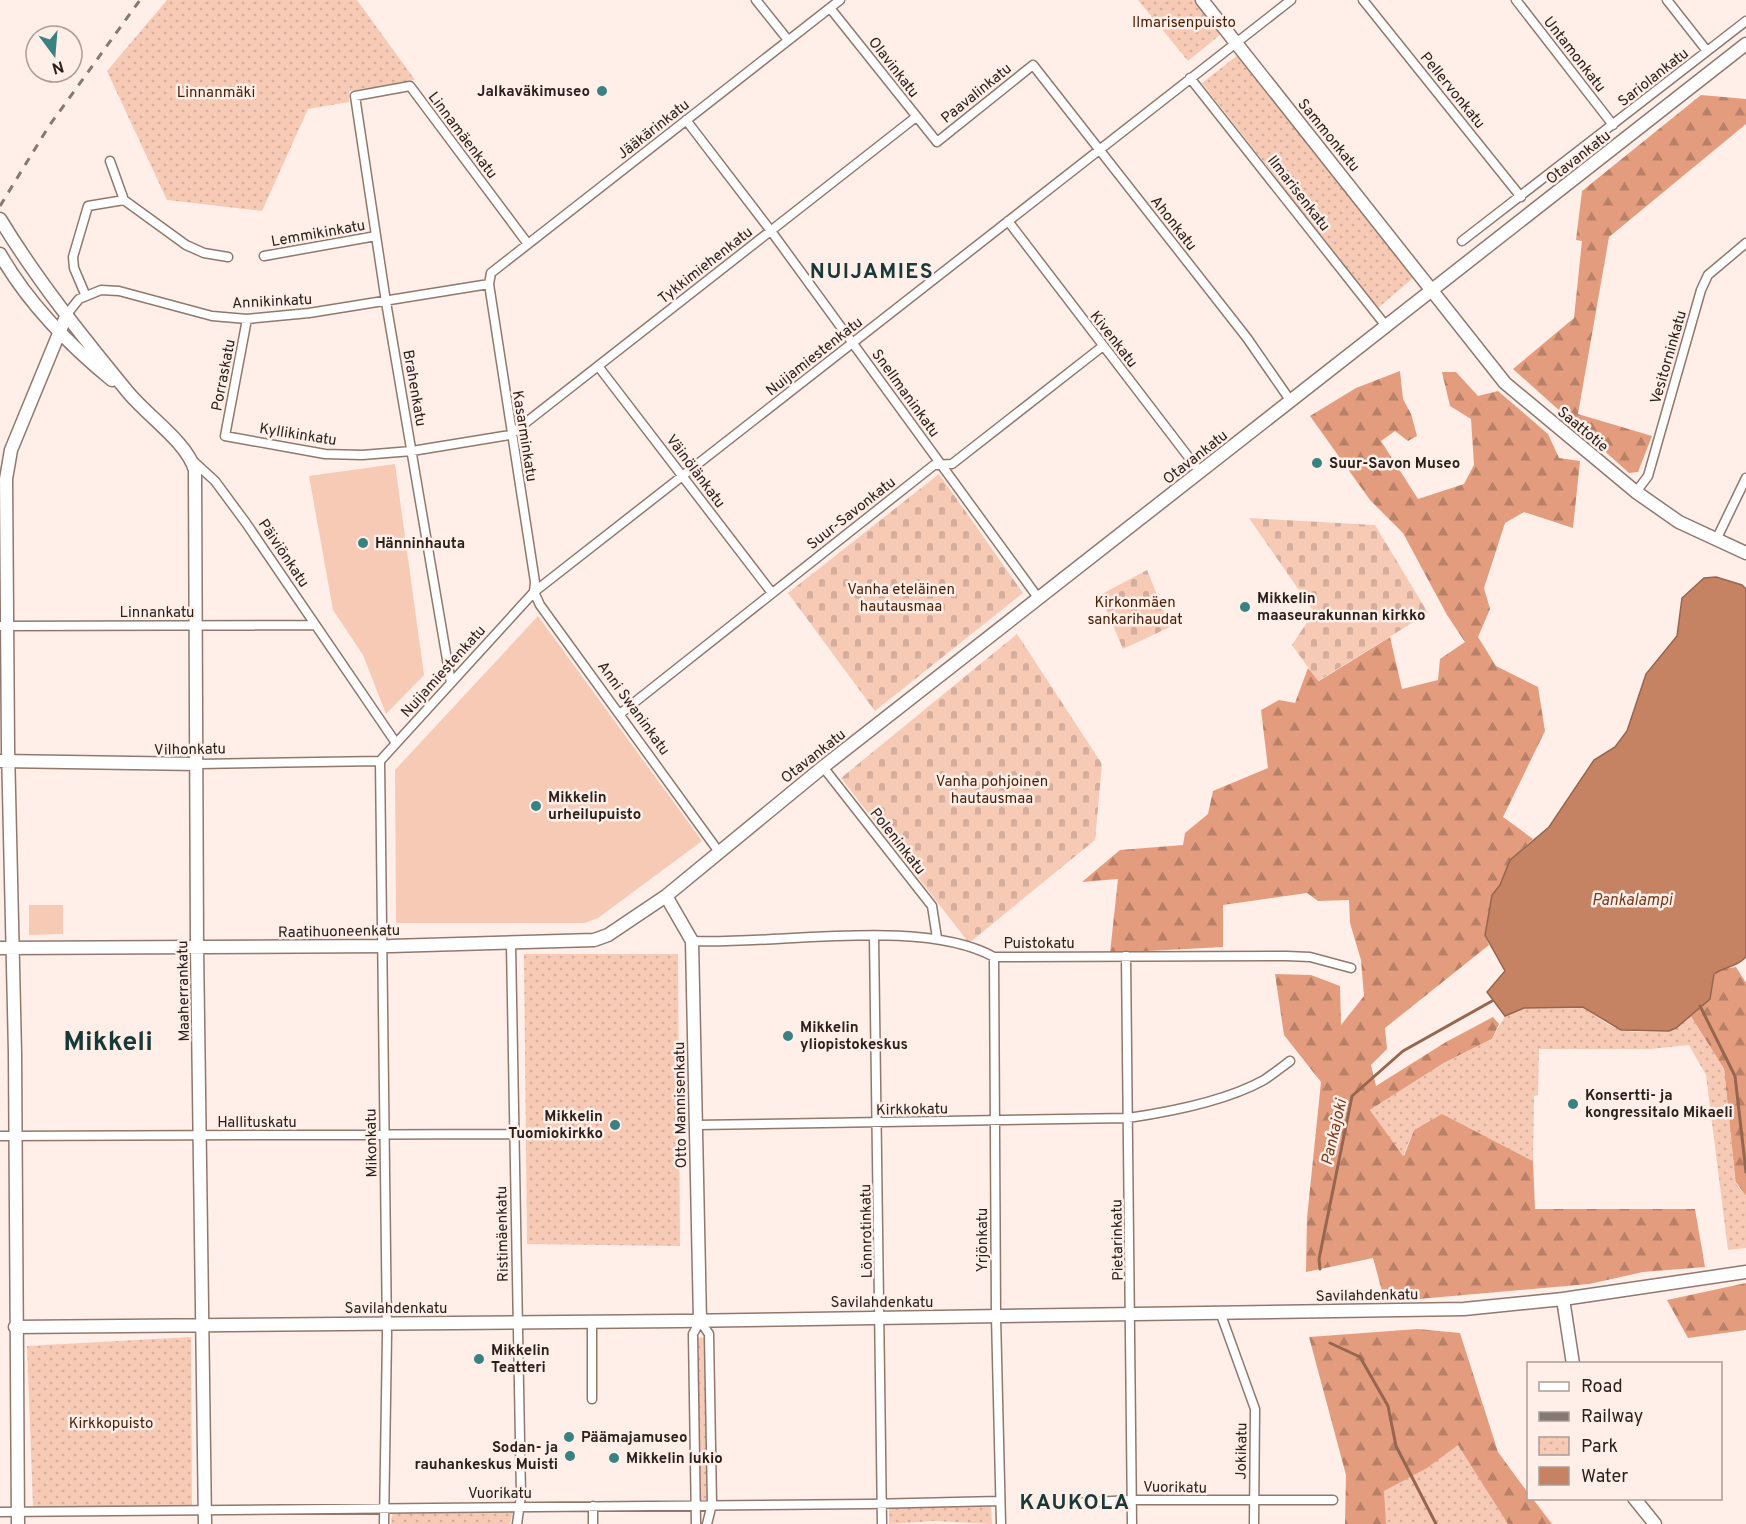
<svg xmlns="http://www.w3.org/2000/svg" width="1746" height="1524" font-family="Overpass,sans-serif">
  <style>
    .green { fill: #f7cab6 }
    .forest { fill: url(#forest-firs) }
    .cemetery { fill: url(#cemetery-stones) }
    .park { fill: url(#park-dots) }
    .water { fill: #c68364; stroke: #97664f; stroke-width: 1.5 }
    .lines { fill: none; stroke-linecap: round; stroke-linejoin: round }
    .stream { stroke: #97664f; stroke-width: 3 }
    .street-casing { stroke: #90786e; stroke-width: 11 }
    .secondary-casing { stroke: #90786e; stroke-width: 15 }
    .street { stroke: #fff; stroke-width: 8 }
    .secondary { stroke: #fff; stroke-width: 12 }
    .rail { stroke: #857974; stroke-width: 3; stroke-dasharray: 8 8; stroke-linecap: butt }
    .poi-dot { fill: #398281; stroke: #ffefe8; stroke-width: 2 }
    .labels { text-anchor: middle; stroke-width: 5; stroke-linejoin: round; paint-order: stroke }
    .park-label { font-size: 15px; fill: #481c05; stroke: #ffefe8 }
    .street-label { font-size: 15px; fill: #2a211d; stroke: #ffefe8 }
    .poi-label { font-size: 15px; font-weight: bold; fill: #2a211d; stroke: #ffefe8; text-anchor: start }
    .water-label { font-size: 16px; font-style: italic; fill: #783818; stroke: #ffefe8 }
    .district-label { font-size: 21px; font-weight: bold; letter-spacing: 1.5px; fill: #173a39; stroke: #ffefe8 }
    .town-label { font-size: 27px; font-weight: bold; fill: #173a39; stroke: #ffefe8 }
  </style>
  <defs>
    <pattern id="forest-firs" width="22" height="20" patternUnits="userSpaceOnUse" patternTransform="scale(1.5)"><rect width="22" height="20" fill="#e39d7e"/><path d="M5 1l3.5 6h-7zM16 11l3.5 6h-7z" fill="#b88067"/></pattern>
    <pattern id="cemetery-stones" width="16" height="16" patternUnits="userSpaceOnUse" patternTransform="scale(1.5)"><rect width="16" height="16" fill="#f7cab6"/><path d="M2 7V4a2 2 0 0 1 4 0v3zM10 15v-3a2 2 0 0 1 4 0v3z" fill="#d4ad9c"/></pattern>
    <pattern id="park-dots" width="8" height="8" patternUnits="userSpaceOnUse" patternTransform="scale(1.5)"><rect width="8" height="8" fill="#f7cab6"/><path d="M2 2h.1M6 6h.1" fill="none" stroke="#d4ad9c" stroke-width="1.8" stroke-linecap="round"/></pattern>
  </defs>
  <rect width="100%" height="100%" fill="#ffefe8"/>
  <path class="green" d="M395 464 424 675 386 714 363 655 333 610 309 476Z
    M538 616 702 841 598 918 585 923H396L395 770Z
    M29 905H63V934L29 935Z"/>
  <path class="forest" d="M1701 95 1746 99V124L1609 237 1578 414 1652 436 1638 472 1629 473 1513 369 1574 318 1582 241 1576 240 1582 191Z
    M1400 371 1403 399 1411 414 1417 436 1408 441 1395 431 1381 441 1418 499 1464 484 1474 465 1471 419 1450 406 1442 372H1456L1478 396 1498 391 1548 434 1559 458 1580 461 1573 528 1524 512 1505 523 1484 588 1490 609 1478 637 1496 666 1538 687 1545 731 1503 817 1533 839 1510 860 1500 885 1492 895 1485 935 1489 945 1385 1028 1387 1049 1371 1065 1376 1086 1446 1042 1493 1017 1499 1024 1492 1039 1444 1063 1370 1110 1404 1156 1414 1130 1442 1113 1533 1161 1535 1209H1695L1705 1267 1643 1272 1589 1284 1385 1302 1373 1258 1306 1272 1307 1218 1321 1082 1284 1035 1275 974 1311 975 1340 986 1341 1025 1364 996 1361 960 1350 923 1349 900 1318 901 1307 893 1223 905V947L1110 953 1118 879 1082 882 1120 850 1183 845 1185 833 1208 814 1213 791 1268 768 1261 710 1279 700 1295 703 1308 668 1319 681 1390 637 1402 689 1438 680 1440 659 1465 642 1447 615 1403 533 1370 500 1310 416 1356 388Z
    M1736 967 1746 983V1196L1735 1181 1724 1069 1690 1015 1710 999 1714 974 1722 969Z
    M1746 1283V1330L1688 1338 1667 1300Z
    M1418 1329 1460 1333 1498 1452 1528 1493V1498L1533 1499 1552 1524H1345L1346 1475 1309 1337Z"/>
  <path class="cemetery" d="M939 474 1023 593 875 711 788 593Z
    M1249 518 1375 525 1428 613 1318 681 1292 645 1314 612Z
    M1147 570 1170 627 1123 649 1100 595Z
    M1017 634 1102 764 1095 840 969 943 841 778Z"/>
  <path class="park" d="M167 0H357L415 80 349 91V102L308 109 262 211 167 200 107 71Z
    M1138 0H1195L1221 34 1188 61Z
    M1238 55 1413 278 1378 308 1202 83Z
    M524 954H678L680 1246 527 1244Z
    M1583 1007 1609 1025 1621 1030 1634 1032 1669 1031 1690 1015 1724 1069 1736 1184 1746 1196V1248L1728 1250 1706 1075 1689 1045 1651 1049H1539L1538 1095 1534 1096 1533 1161 1442 1114 1414 1130 1403 1156 1370 1110 1444 1063 1492 1039 1505 1016 1514 1011 1524 1008Z
    M191 1337 192 1505 33 1507 27 1346Z
    M708 1337 710 1503H698L695 1338Z
    M1458 1445 1508 1524H1386L1384 1491 1427 1468Z
    M991 1505 992 1524 935 1521 889 1524V1508Z
    M513 1512 510 1524H391L392 1513Z"/>
  <path class="water" d="M1716 577 1742 585 1746 589V957C1734 969 1727 965 1714 974L1710 999 1676 1028 1669 1031 1621 1030 1583 1007 1524 1008 1505 1016 1487 992 1505 971 1485 935 1492 895 1500 885 1510 860 1549 827 1594 760 1615 747 1627 731 1646 674 1677 636 1682 598 1704 578Z"/>
  <g class="lines">
    <path class="stream" d="M1700 1006 1735 1076 1746 1172
      M1320 1269 1319 1259 1352 1096 1403 1051 1492 1001
      M1330 1343 1360 1357 1388 1406 1396 1446 1436 1524"/>
    <defs>
      <path id="street" d="M756 0 788 40
        M1363 0 1521 197
        M1516 0 1613 125
        M1667 0 1707 51
        M830 8 937 142 1033 65 1247 338 1290 400
        M1190 78 1386 326
        M686 120 771 231 1039 599
        M110 161 124 200
        M1008 221 1200 472
        M1462 241 1746 21
        M264 256 376 236
        M85 294 74 268 73 257 88 206 124 200 186 245 204 253 228 257
        M67 314 79 299 101 290 119 291 212 316 247 319 309 313 489 284
        M247 319 225 436 325 454 362 455 412 451 510 435 916 117
        M598 366 772 593
        M191 459 215 481 246 523 396 743
        M1636 492 1648 476 1701 290 1708 275 1746 243
        M1717 538 1746 478
        M534 592 535 582 489 284 491 273 840 0
        M534 592 540 605 719 852
        M0 626 314 625
        M451 683 386 302 355 96 410 86 528 244
        M621 713 934 465 952 464 1103 346
        M380 761 534 592 1291 0
        M380 761 387 1335 384 1524
        M198 764 380 761
        M823 767 932 906 937 938
        M874 937 882 1524
        M692 941C777 945 922 917 994 957L1286 956 1310 957 1351 968
        M511 944 521 1496 517 1524
        M1126 956 1132 1524
        M994 957 996 1316 1001 1524
        M696 1125 1128 1118C1169 1112 1228 1100 1264 1080 1273 1074 1282 1067 1290 1061
        M0 1136 514 1134
        M1220 1312 1255 1409 1254 1524
        M592 1399V1321
        M1072 1503 1132 1500H1333
        M0 1512 870 1504 999 1501
        M593 1524V1506
        M696 1524 693 1334 700 1321 709 1334 712 1504 707 1524"/>
      <path id="secondary" d="M1202 0 1505 383 1636 492 1679 522 1746 553
        M0 219C37 280 82 336 127 391 147 416 186 441 195 470L197 947 205 1524
        M0 254C28 303 68 344 112 380
        M1 761 198 764
        M666 896 692 941 700 1321
        M0 948 391 946 594 940 608 935 666 896 823 767 1746 44
        M1563 1299 1573 1364
        M15 1327 679 1321 1464 1309 1563 1299 1746 1272
        M1634 1498 1655 1524
        M18 1524 15 1053 8 748 6 479 11 450 67 314"/>
    </defs>
    <use href="#street" class="street-casing"/>
    <use href="#secondary" class="secondary-casing"/>
    <use href="#street" class="street"/>
    <use href="#secondary" class="secondary"/>
    <path class="rail" d="M0 206 49 126 140 0"/>
  </g>
  <g class="poi-dot">
    <circle cx="602" cy="91" r="6"/>
    <circle cx="1317" cy="463" r="6"/>
    <circle cx="363" cy="543" r="6"/>
    <circle cx="1245" cy="607" r="6"/>
    <circle cx="536" cy="806" r="6"/>
    <circle cx="788" cy="1036" r="6"/>
    <circle cx="1573" cy="1104" r="6"/>
    <circle cx="615" cy="1125" r="6"/>
    <circle cx="479" cy="1359" r="6"/>
    <circle cx="569" cy="1437" r="6"/>
    <circle cx="570" cy="1456" r="6"/>
    <circle cx="614" cy="1458" r="6"/>
  </g>
  <g class="labels">
    <g class="park-label">
      <text x="1184" y="27">Ilmarisenpuisto</text>
      <text x="216" y="97">Linnanmäki</text>
      <text x="901" y="594">Vanha eteläinen<tspan x="901" dy="17">hautausmaa</tspan></text>
      <text x="1135" y="607">Kirkonmäen<tspan x="1135" dy="17">sankarihaudat</tspan></text>
      <text x="992" y="786">Vanha pohjoinen<tspan x="992" dy="17">hautausmaa</tspan></text>
      <text x="111" y="1428">Kirkkopuisto</text>
    </g>
    <g class="street-label">
      <text transform="translate(1575 54) rotate(52)" y="5">Untamonkatu</text>
      <text transform="translate(894 67) rotate(52)" y="5">Olavinkatu</text>
      <text transform="translate(1653 77) rotate(-38)" y="5">Sariolankatu</text>
      <text transform="translate(1453 90) rotate(51)" y="5">Pellervonkatu</text>
      <text transform="translate(976 93) rotate(-39)" y="5">Paavalinkatu</text>
      <text transform="translate(653 129) rotate(-38)" y="5">Jääkärinkatu</text>
      <text transform="translate(463 135) rotate(53)" y="5">Linnamäenkatu</text>
      <text transform="translate(1329 135) rotate(51)" y="5">Sammonkatu</text>
      <text transform="translate(1578 157) rotate(-38)" y="5">Otavankatu</text>
      <text transform="translate(1299 193) rotate(52)" y="5">Ilmarisenkatu</text>
      <text transform="translate(1174 223) rotate(52)" y="5">Ahonkatu</text>
      <text transform="translate(318 233) rotate(-10)" y="5">Lemmikinkatu</text>
      <text transform="translate(705 265) rotate(-38)" y="5">Tykkimiehenkatu</text>
      <text transform="translate(272 301) rotate(-3)" y="5">Annikinkatu</text>
      <text transform="translate(1114 339) rotate(52)" y="5">Kivenkatu</text>
      <text transform="translate(814 356) rotate(-38)" y="5">Nuijamiestenkatu</text>
      <text transform="translate(1668 357) rotate(-74)" y="5">Vesitorninkatu</text>
      <text transform="translate(223 375) rotate(-79)" y="5">Porraskatu</text>
      <text transform="translate(415 388) rotate(80)" y="5">Brahenkatu</text>
      <text transform="translate(906 393) rotate(54)" y="5">Snellmaninkatu</text>
      <text transform="translate(1583 429) rotate(40)" y="5">Saattotie</text>
      <text transform="translate(298 434) rotate(9)" y="5">Kyllikinkatu</text>
      <text transform="translate(525 436) rotate(81)" y="5">Kasarminkatu</text>
      <text transform="translate(1195 457) rotate(-38)" y="5">Otavankatu</text>
      <text transform="translate(696 471) rotate(53)" y="5">Väinölänkatu</text>
      <text transform="translate(851 513) rotate(-38)" y="5">Suur-Savonkatu</text>
      <text transform="translate(284 553) rotate(56)" y="5">Päiviönkatu</text>
      <text x="157" y="617">Linnankatu</text>
      <text transform="translate(443 671) rotate(-48)" y="5">Nuijamiestenkatu</text>
      <text transform="translate(634 708) rotate(54)" y="5">Anni Swaninkatu</text>
      <text transform="translate(190 749) rotate(-1)" y="5">Vilhonkatu</text>
      <text transform="translate(813 756) rotate(-38)" y="5">Otavankatu</text>
      <text transform="translate(898 841) rotate(52)" y="5">Poleninkatu</text>
      <text transform="translate(339 931) rotate(-1)" y="5">Raatihuoneenkatu</text>
      <text x="1039" y="948">Puistokatu</text>
      <text transform="translate(183 991) rotate(-91)" y="5">Maaherrankatu</text>
      <text transform="translate(680 1105) rotate(-91)" y="5">Otto Mannisenkatu</text>
      <text transform="translate(912 1109) rotate(-1)" y="5">Kirkkokatu</text>
      <text x="257" y="1127">Hallituskatu</text>
      <text transform="translate(371 1143) rotate(-91)" y="5">Mikonkatu</text>
      <text transform="translate(866 1231) rotate(-91)" y="5">Lönnrotinkatu</text>
      <text transform="translate(502 1234) rotate(-91)" y="5">Ristimäenkatu</text>
      <text transform="translate(982 1240) rotate(-90)" y="5">Yrjönkatu</text>
      <text transform="translate(1117 1240) rotate(-91)" y="5">Pietarinkatu</text>
      <text transform="translate(1367 1295) rotate(-1)" y="5">Savilahdenkatu</text>
      <text x="882" y="1307">Savilahdenkatu</text>
      <text x="396" y="1313">Savilahdenkatu</text>
      <text transform="translate(1241 1451) rotate(-89)" y="5">Jokikatu</text>
      <text transform="translate(1175 1487) rotate(1)" y="5">Vuorikatu</text>
      <text x="500" y="1498">Vuorikatu</text>
    </g>
    <g class="poi-label">
      <text x="590" y="96" text-anchor="end">Jalkaväkimuseo</text>
      <text x="1329" y="468">Suur-Savon Museo</text>
      <text x="375" y="548">Hänninhauta</text>
      <text x="1257" y="603">Mikkelin<tspan x="1257" dy="17">maaseurakunnan kirkko</tspan></text>
      <text x="548" y="802">Mikkelin<tspan x="548" dy="17">urheilupuisto</tspan></text>
      <text x="800" y="1032">Mikkelin<tspan x="800" dy="17">yliopistokeskus</tspan></text>
      <text x="1585" y="1100">Konsertti- ja<tspan x="1585" dy="17">kongressitalo Mikaeli</tspan></text>
      <text x="603" y="1121" text-anchor="end">Mikkelin<tspan x="603" dy="17">Tuomiokirkko</tspan></text>
      <text x="491" y="1355">Mikkelin<tspan x="491" dy="17">Teatteri</tspan></text>
      <text x="581" y="1442">Päämajamuseo</text>
      <text x="558" y="1452" text-anchor="end">Sodan- ja<tspan x="558" dy="17">rauhankeskus Muisti</tspan></text>
      <text x="626" y="1463">Mikkelin lukio</text>
    </g>
    <g class="water-label">
      <text x="1632" y="905">Pankalampi</text>
      <text transform="translate(1333 1132) rotate(-77)" y="6">Pankajoki</text>
    </g>
    <g class="district-label">
      <text x="872" y="278">NUIJAMIES</text>
      <text x="1075" y="1509">KAUKOLA</text>
    </g>
    <g class="town-label">
      <text x="108" y="1050">Mikkeli</text>
    </g>
  </g>
  <rect x="1527" y="1362" width="195" height="138" fill="#ffefe8" stroke="#aa9d97" stroke-width="1.5"/>
  <rect x="1539" y="1382" width="30" height="9" fill="#ffffff" stroke="#aa9d97" stroke-width="1.5"/>
  <text x="1581" y="1392" font-size="18" fill="#2a211d">Road</text>
  <rect x="1539" y="1412" width="30" height="9" fill="#857974" stroke="#aa9d97" stroke-width="1.5"/>
  <text x="1581" y="1422" font-size="18" fill="#2a211d">Railway</text>
  <rect x="1539" y="1437" width="30" height="18" fill="url(#park-dots)" stroke="#aa9d97" stroke-width="1.5"/>
  <text x="1581" y="1452" font-size="18" fill="#2a211d">Park</text>
  <rect x="1539" y="1467" width="30" height="18" fill="#c68364" stroke="#aa9d97" stroke-width="1.5"/>
  <text x="1581" y="1482" font-size="18" fill="#2a211d">Water</text>
  <g transform="translate(54 54) rotate(164)"><circle r="28" fill="#ffefe8" stroke="#aa9d97" stroke-width="1.5"/>
  <path d="M0-4.5L10 22L0 15L-10 22Z" fill="#398281"/>
  <text y="-9" font-size="16" font-weight="bold" text-anchor="middle" fill="#2a211d">N</text>
  </g>
</svg>
